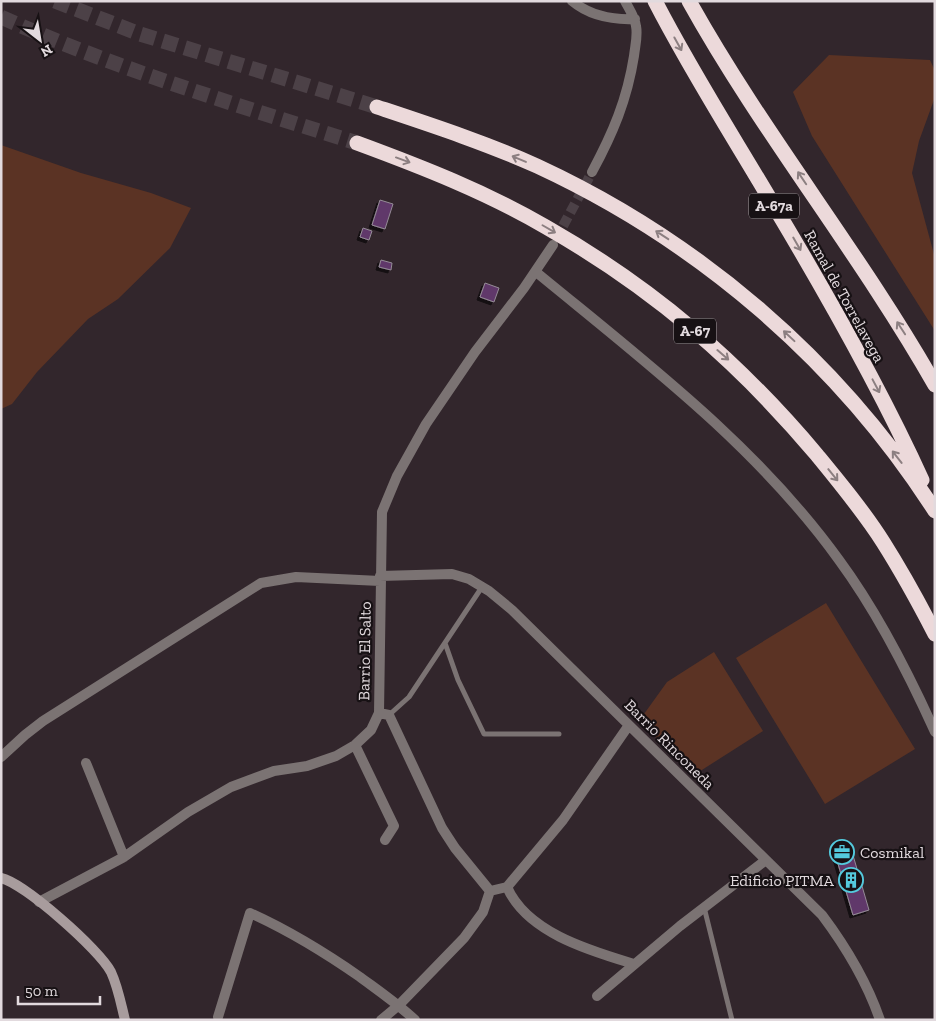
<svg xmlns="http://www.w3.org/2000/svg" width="936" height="1021" font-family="'Zilla Slab',serif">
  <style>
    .green { fill: #5b3324 }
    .building { fill: #60396a; stroke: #958b97; filter: url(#shadow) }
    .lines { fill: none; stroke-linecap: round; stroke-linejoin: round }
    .street-tunnel { stroke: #4c4147; stroke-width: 10; stroke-dasharray: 10 5; stroke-linecap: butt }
    .highway-tunnel { stroke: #4c4147; stroke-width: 15; stroke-dasharray: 15 8; stroke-linecap: butt }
    .lane { stroke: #7b7373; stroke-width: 5 }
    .street { stroke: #7b7373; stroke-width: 10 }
    .secondary { stroke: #a89c9d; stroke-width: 10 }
    .highway { stroke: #ecd9da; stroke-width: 15 }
    .oneway { stroke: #8c7f81 }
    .labels { text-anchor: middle; stroke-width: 4.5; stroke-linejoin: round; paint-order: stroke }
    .shield { fill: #171114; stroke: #a59ea1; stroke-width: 1 }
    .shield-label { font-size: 15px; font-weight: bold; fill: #e2dade }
    .street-label { font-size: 16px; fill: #e2dade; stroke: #171114 }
    .poi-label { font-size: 16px; fill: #e2dade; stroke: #171114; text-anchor: start }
  </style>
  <defs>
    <filter id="shadow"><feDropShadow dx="-3" dy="3" stdDeviation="0" flood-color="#0009"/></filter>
  </defs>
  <rect width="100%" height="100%" fill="#32262c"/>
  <path class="green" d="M829 55 930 60 935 71V97L919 141 912 173 935 258V331L812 136 793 92Z
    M1 145 81 173 151 193 191 208 170 248 118 299 88 319 37 372 12 404 1 409Z
    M826 603 915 749 825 804 736 658Z
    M714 652 763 731 694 775 639 721 667 682Z"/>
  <path class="building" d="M380 200 393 204 385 229 372 225Z
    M363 228 372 231 369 240 360 237Z
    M381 260 392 263 391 270 379 267Z
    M485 283 499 288 494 302 480 297Z
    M850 845 869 910 853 915 834 850Z"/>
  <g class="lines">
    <path class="street-tunnel" d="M556 239 592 172"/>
    <path class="highway-tunnel" d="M55 1 140 34 377 107
      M1 17C116 69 237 105 357 143"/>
    <path class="lane" d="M445 643 458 680 484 734H559
      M389 715 409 697 482 587
      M704 907 732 1020"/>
    <path class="street" d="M572 1C590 16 612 20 635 19
      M592 172C613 133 627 100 634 56 635 46 638 36 636 26 635 17 629 9 625 1
      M536 272C643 360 757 446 839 560 878 613 908 672 935 732
      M380 576 452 574 469 579 489 591 512 610 822 915C846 947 867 982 880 1020
      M379 713 389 715 442 828 455 848 490 891
      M355 745 394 826 385 840
      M1 757 25 735 43 721 261 583 296 577 380 581
      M86 763 124 857
      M507 887C527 933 591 951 634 964
      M490 891 507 887 563 820 629 725
      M39 902 124 857 188 812 231 787 274 771 307 766 336 756 355 745 371 730 379 713 382 512 397 476 426 424 475 352 524 288 553 245
      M597 996 680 926 766 860
      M218 1017 250 913C290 931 324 952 360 977 379 991 398 1004 415 1020
      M381 1020 399 1005 464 938 483 912 490 891"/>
    <path class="secondary" d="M1 878C24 883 100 950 111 972 118 987 121 1004 125 1020"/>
    <path class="highway" d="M655 1C692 73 736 141 777 211 829 298 880 388 922 480
      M689 1C763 134 860 253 935 385
      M377 107C431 125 486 143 537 166 699 241 839 361 935 511
      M357 143C422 167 486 192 546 227 653 288 738 361 817 455 840 483 864 512 883 542 902 572 919 603 935 634"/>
  </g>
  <defs><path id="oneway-shaft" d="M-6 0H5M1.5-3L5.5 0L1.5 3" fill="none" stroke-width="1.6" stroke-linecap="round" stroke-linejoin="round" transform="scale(1.25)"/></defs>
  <g class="oneway">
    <use href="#oneway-shaft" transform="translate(678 44) rotate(61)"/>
    <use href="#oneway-shaft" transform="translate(519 159) rotate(-157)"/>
    <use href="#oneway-shaft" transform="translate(403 160) rotate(20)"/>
    <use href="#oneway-shaft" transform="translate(802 178) rotate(-124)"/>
    <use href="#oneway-shaft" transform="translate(549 229) rotate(30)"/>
    <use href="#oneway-shaft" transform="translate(662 235) rotate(-147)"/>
    <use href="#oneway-shaft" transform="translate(797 244) rotate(60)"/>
    <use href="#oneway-shaft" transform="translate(901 328) rotate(-123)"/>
    <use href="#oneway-shaft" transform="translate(789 336) rotate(-137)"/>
    <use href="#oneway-shaft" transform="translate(723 355) rotate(41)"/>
    <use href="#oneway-shaft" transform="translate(876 386) rotate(62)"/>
    <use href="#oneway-shaft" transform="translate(897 457) rotate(-128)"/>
    <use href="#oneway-shaft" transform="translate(833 475) rotate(51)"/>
  </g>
  <defs>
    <symbol id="office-ring" viewBox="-11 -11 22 22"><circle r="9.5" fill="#171114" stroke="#54cadd" stroke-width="1.5"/><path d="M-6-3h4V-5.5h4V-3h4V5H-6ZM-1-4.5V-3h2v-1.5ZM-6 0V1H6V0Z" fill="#54cadd"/></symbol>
    <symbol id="building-ring" viewBox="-11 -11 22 22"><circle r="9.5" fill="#171114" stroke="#54cadd" stroke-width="1.5"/><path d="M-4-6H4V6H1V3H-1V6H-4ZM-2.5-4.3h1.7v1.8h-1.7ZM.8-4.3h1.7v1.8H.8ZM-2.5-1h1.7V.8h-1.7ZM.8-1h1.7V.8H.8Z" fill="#54cadd"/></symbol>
  </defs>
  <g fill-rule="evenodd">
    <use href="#office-ring" x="828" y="838" width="28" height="28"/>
    <use href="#building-ring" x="837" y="866" width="28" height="28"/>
  </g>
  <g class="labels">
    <g class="shield">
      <rect x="749" y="193.5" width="50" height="25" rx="4"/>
      <rect x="674" y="318.5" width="42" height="25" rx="4"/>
    </g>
    <g class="shield-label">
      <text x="774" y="211">A-67a</text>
      <text x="695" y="336">A-67</text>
    </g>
    <g class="street-label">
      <text transform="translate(845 296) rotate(61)" y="6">Ramal de Torrelavega</text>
      <text transform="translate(364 651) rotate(-89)" y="6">Barrio El Salto</text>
      <text transform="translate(670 744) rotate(45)" y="6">Barrio Rinconeda</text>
    </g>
    <g class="poi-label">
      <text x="860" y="858">Cosmikal</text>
      <text x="834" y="886" text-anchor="end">Edificio PITMA</text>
    </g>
  </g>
  <rect width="936" height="1021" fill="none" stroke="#e2dade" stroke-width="5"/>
  <g transform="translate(40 40) rotate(149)" stroke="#171114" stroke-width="4" paint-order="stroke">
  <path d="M0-4L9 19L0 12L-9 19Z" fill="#e2dade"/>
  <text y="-8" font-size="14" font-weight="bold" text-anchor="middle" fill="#e2dade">N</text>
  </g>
  <path d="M18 996v8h82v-8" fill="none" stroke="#e2dade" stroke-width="2.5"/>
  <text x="25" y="996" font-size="15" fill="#e2dade" stroke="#171114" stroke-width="4" paint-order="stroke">50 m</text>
</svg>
